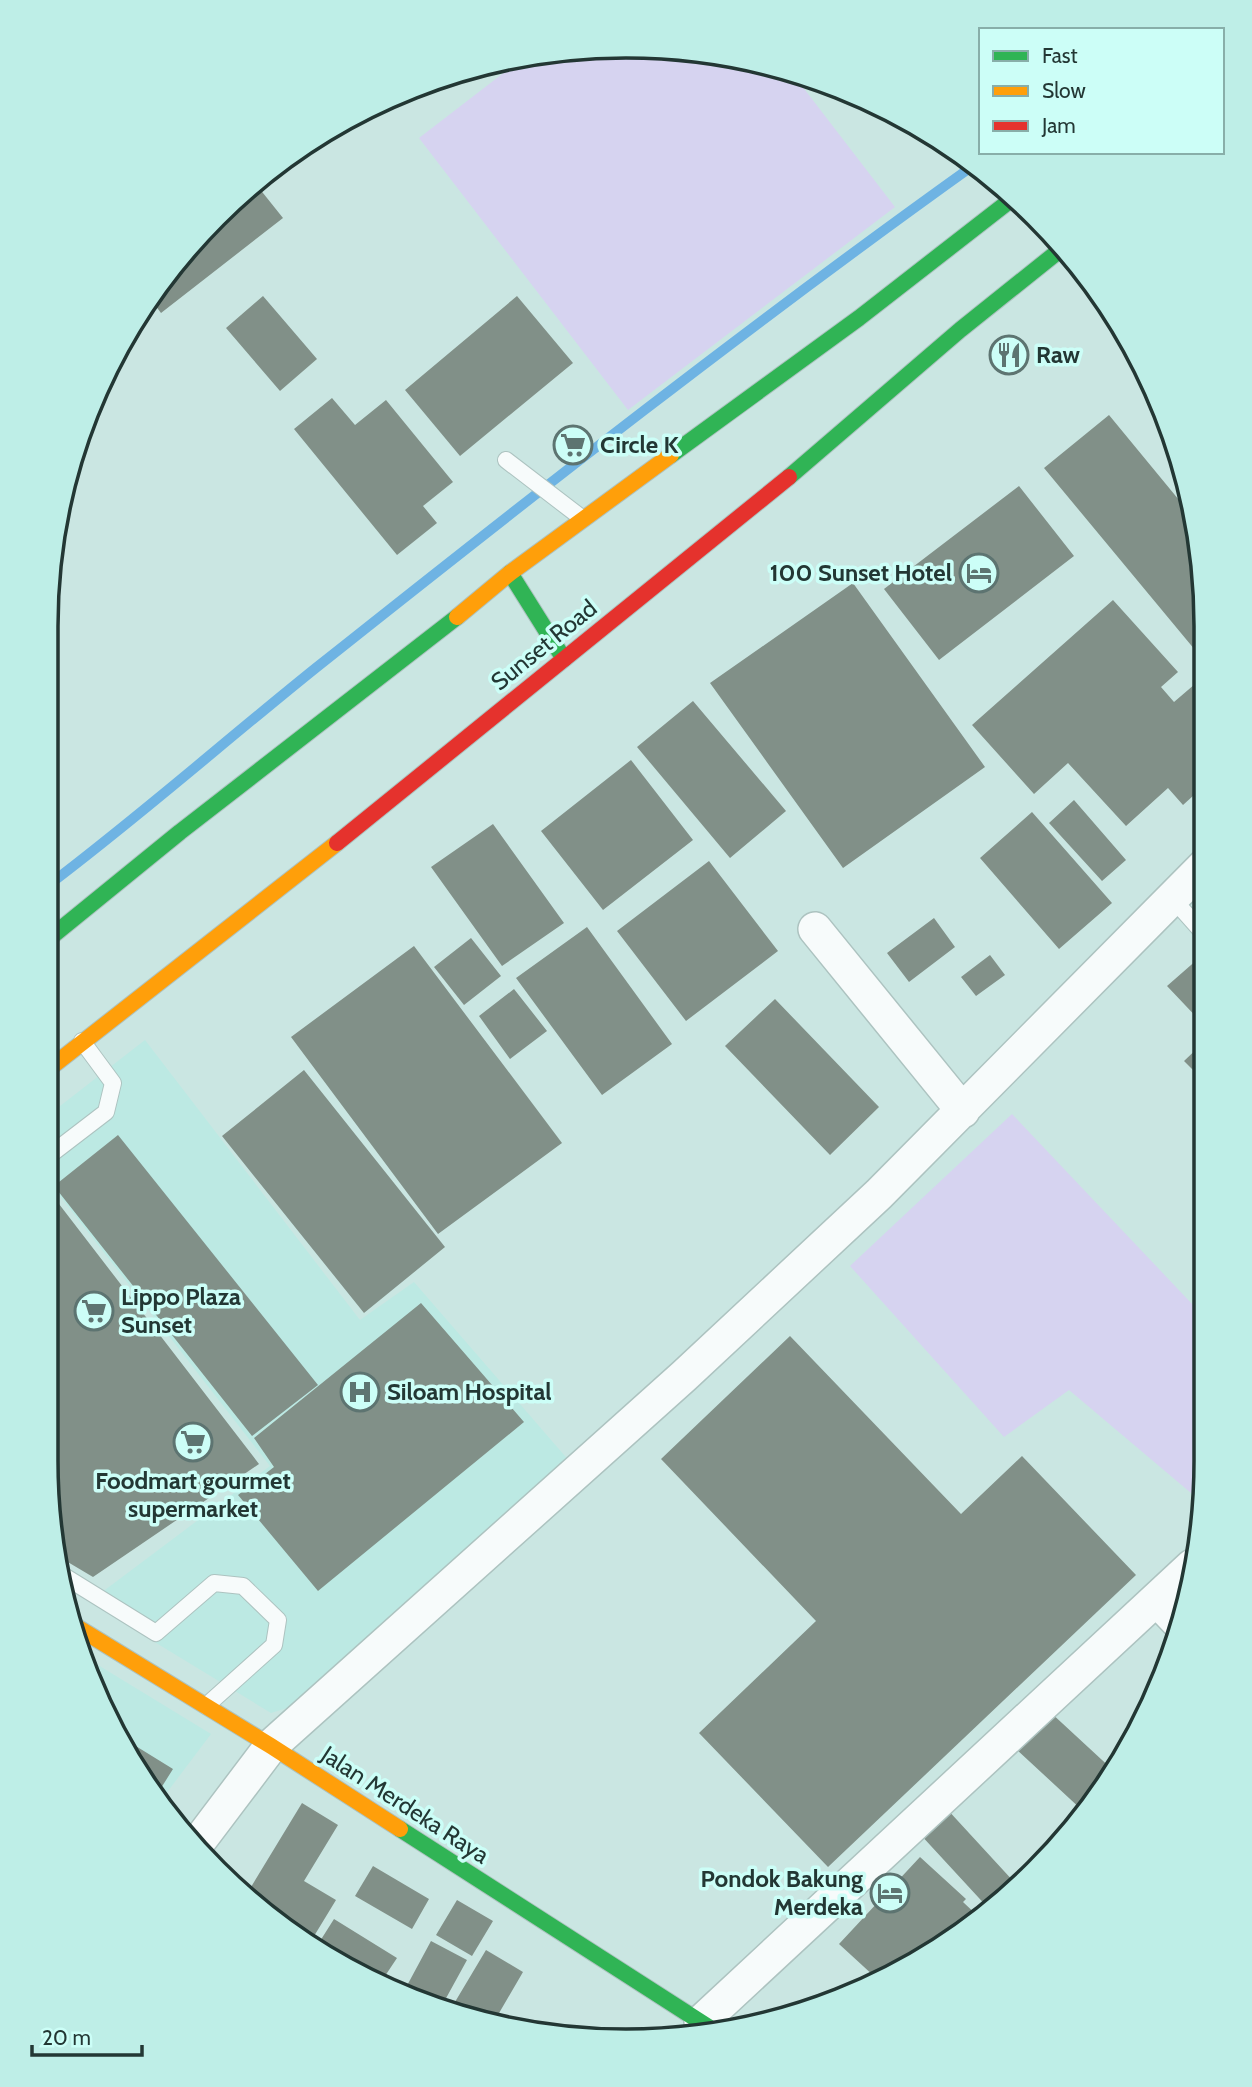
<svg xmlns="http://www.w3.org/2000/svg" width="1252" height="2087" font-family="Cabin,sans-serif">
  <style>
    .built { fill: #bce9e3 }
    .green { fill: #d6d3f0 }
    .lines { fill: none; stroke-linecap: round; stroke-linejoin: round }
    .stream { stroke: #6eb3e3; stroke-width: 10 }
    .building { fill: #819088 }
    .lane-casing { stroke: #adc3c0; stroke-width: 18 }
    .street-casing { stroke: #adc3c0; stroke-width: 36 }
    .fast-casing { stroke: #adc3c0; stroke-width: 18 }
    .slow-casing { stroke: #adc3c0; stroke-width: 18 }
    .jam-casing { stroke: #adc3c0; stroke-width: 18 }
    .lane { stroke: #f7fbfb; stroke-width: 16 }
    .street { stroke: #f7fbfb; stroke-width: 33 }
    .fast { stroke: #30b455; stroke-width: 16 }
    .slow { stroke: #ff9f0a; stroke-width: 16 }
    .jam { stroke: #e5322d; stroke-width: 16 }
    .labels { text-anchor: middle; stroke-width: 7; stroke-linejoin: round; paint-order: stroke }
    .poi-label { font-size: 24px; font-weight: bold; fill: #233734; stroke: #ccfef7; text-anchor: start }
    .street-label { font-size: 24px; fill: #233734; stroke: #ccfef7 }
    .rim { fill: none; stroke: #233734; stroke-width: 3.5 }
  </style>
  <rect width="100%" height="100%" fill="#cae6e2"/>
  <path class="built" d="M145 1040 360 1320 414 1282 571 1463 290 1707 271 1713 89 1602 270 1466 46 1178V1117Z
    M80 1654 211 1734 159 1803Z"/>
  <path class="green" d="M626 46 740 57 792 73 895 207 628 410 419 138 527 55Z
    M1012 1114 1194 1306 1205 1295 1204 1504 1069 1390 1004 1437 850 1266Z"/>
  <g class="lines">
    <path class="stream" d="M46 887C139 817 226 740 317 667 532 496 750 325 974 165"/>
  </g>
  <path class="building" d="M255 183 283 218 161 313 149 297 216 215Z
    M263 296 317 359 280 391 226 328Z
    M517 296 573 363 460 456 405 390Z
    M332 398 355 425 386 400 453 482 423 506 437 523 397 555 294 429Z
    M1109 415 1193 517 1205 588V662L1044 468Z
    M1019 486 1074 556 939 660 884 589Z
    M853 583 985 767 843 868 710 683Z
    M1113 600 1178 672 1161 687 1174 702 1202 678 1205 681V785L1183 805 1168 788 1126 826 1068 763 1034 794 972 725Z
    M693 701 786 811 730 858 637 747Z
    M631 760 693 840 603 910 541 831Z
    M1074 800 1126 860 1102 881 1049 823Z
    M1032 812 1112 903 1059 949 980 858Z
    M493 824 564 923 502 966 431 867Z
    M709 861 778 951 686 1021 617 931Z
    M934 918 955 947 909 982 887 953Z
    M587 927 672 1044 602 1095 516 978Z
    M471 938 501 976 464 1005 434 967Z
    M414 946 562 1143 438 1234 291 1037Z
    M990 955 1005 975 976 996 961 977Z
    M1199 958 1205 965V1022L1203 1024 1167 986Z
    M514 989 547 1031 510 1059 479 1016Z
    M775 999 879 1107 830 1155 725 1046Z
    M1205 1041V1082L1184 1061Z
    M304 1070 445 1247 364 1313 222 1136Z
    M118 1135 318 1385 252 1436 54 1186Z
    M49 1191 259 1464 93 1577 61 1558 46 1461V1194Z
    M421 1303 524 1422 318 1591 238 1495 274 1467 254 1438Z
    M790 1336 961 1514 1022 1456 1136 1575 828 1867 699 1733 816 1621 661 1459Z
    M1049 1711 1115 1772 1108 1784 1083 1811 1015 1748Z
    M126 1740 173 1769 156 1796Z
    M302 1803 338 1825 304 1881 336 1900 308 1946 248 1892Z
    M946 1808 1015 1883 990 1910 919 1833Z
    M920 1857 966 1899 963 1902 981 1919 875 1977 839 1944Z
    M373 1866 429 1899 412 1929 355 1896Z
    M457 1900 493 1921 472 1956 436 1935Z
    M334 1919 397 1958 381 1982 315 1949Z
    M431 1941 467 1960 439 2011 403 1993Z
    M486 1950 523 1972 495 2020 449 2012Z"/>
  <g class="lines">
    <defs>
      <path id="lane" d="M506 460 583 519
        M1172 898 1205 935
        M46 1158 106 1112 113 1083 82 1041
        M64 1576 156 1633 214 1583 243 1586 278 1620 274 1645 206 1706"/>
      <path id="street" d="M815 929 963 1111
        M1157 1600 1180 1624
        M197 1844 271 1746 684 1376 879 1194 1205 865
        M701 2022 1192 1566"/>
      <path id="fast" d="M671 455 859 318 1012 199
        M789 477 960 330 1065 246
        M510 573 564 659
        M46 941 180 832 457 617
        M400 1829 710 2028"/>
      <path id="slow" d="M457 617 510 573 671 455
        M46 1071 337 843
        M72 1624 271 1746 400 1829"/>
      <path id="jam" d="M337 843 789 477"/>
    </defs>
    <use href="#lane" class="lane-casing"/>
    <use href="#street" class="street-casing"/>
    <use href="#fast" class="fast-casing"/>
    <use href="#slow" class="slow-casing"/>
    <use href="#jam" class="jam-casing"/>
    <use href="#lane" class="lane"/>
    <use href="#street" class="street"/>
    <use href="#fast" class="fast"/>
    <use href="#slow" class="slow"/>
    <use href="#jam" class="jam"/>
  </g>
  <defs>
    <symbol id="restaurant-ring" viewBox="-11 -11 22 22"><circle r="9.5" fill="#ccfef7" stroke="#5d7471" stroke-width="1.5"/><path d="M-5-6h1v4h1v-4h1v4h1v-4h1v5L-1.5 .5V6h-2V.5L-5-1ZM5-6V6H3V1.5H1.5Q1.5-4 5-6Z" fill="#5d7471"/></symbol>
    <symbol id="supermarket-ring" viewBox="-11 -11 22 22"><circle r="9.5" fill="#ccfef7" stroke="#5d7471" stroke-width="1.5"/><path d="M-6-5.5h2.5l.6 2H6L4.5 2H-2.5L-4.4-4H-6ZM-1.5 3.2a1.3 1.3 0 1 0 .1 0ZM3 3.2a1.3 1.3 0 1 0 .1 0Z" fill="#5d7471"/></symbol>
    <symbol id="hotel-ring" viewBox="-11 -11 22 22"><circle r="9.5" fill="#ccfef7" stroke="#5d7471" stroke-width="1.5"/><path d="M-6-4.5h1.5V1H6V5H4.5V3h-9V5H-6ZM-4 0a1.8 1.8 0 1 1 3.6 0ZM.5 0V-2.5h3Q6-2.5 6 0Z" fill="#5d7471"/></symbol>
    <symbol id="hospital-ring" viewBox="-11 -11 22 22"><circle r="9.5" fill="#ccfef7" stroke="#5d7471" stroke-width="1.5"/><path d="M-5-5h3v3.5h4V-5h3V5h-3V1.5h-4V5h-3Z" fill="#5d7471"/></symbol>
  </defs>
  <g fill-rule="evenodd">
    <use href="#restaurant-ring" x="987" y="333" width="44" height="44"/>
    <use href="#supermarket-ring" x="551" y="423" width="44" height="44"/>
    <use href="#hotel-ring" x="957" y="551" width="44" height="44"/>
    <use href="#supermarket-ring" x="72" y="1289" width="44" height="44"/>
    <use href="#hospital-ring" x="338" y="1370" width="44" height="44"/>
    <use href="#supermarket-ring" x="171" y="1420" width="44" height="44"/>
    <use href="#hotel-ring" x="868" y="1871" width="44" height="44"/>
  </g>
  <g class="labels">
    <g class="poi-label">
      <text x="1036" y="363">Raw</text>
      <text x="600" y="453">Circle K</text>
      <text x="952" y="581" text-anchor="end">100 Sunset Hotel</text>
      <text x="121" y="1305">Lippo Plaza<tspan x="121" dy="28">Sunset</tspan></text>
      <text x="387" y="1400">Siloam Hospital</text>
      <text x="193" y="1489" text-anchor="middle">Foodmart gourmet<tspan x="193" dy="28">supermarket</tspan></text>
      <text x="863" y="1887" text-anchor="end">Pondok Bakung<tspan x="863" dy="28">Merdeka</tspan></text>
    </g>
    <g class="street-label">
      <text transform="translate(544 645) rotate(-39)" y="8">Sunset Road</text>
      <text transform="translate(405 1805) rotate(33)" y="8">Jalan Merdeka Raya</text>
    </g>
  </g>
  <path d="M0 0H1252V2087H0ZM626 58H626A568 568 0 0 1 1194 626V1461A568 568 0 0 1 626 2029H626A568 568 0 0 1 58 1461V626A568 568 0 0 1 626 58Z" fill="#beeee7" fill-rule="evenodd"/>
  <path class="rim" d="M626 58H626A568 568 0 0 1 1194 626V1461A568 568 0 0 1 626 2029H626A568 568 0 0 1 58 1461V626A568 568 0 0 1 626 58Z"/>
  <rect x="979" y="28" width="245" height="126" fill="#ccfef7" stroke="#88aea9" stroke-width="2"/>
  <rect x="993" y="51" width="35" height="10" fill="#30b455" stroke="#88aea9" stroke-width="2"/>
  <text x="1042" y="63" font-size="21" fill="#233734">Fast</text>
  <rect x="993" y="86" width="35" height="10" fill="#ff9f0a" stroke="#88aea9" stroke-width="2"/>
  <text x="1042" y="98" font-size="21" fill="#233734">Slow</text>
  <rect x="993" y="121" width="35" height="10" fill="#e5322d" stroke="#88aea9" stroke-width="2"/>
  <text x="1042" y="133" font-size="21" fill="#233734">Jam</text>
  <path d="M32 2045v10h110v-10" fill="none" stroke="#233734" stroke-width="3.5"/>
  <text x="42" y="2045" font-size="21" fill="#233734" stroke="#ccfef7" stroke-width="5" paint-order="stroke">20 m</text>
</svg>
